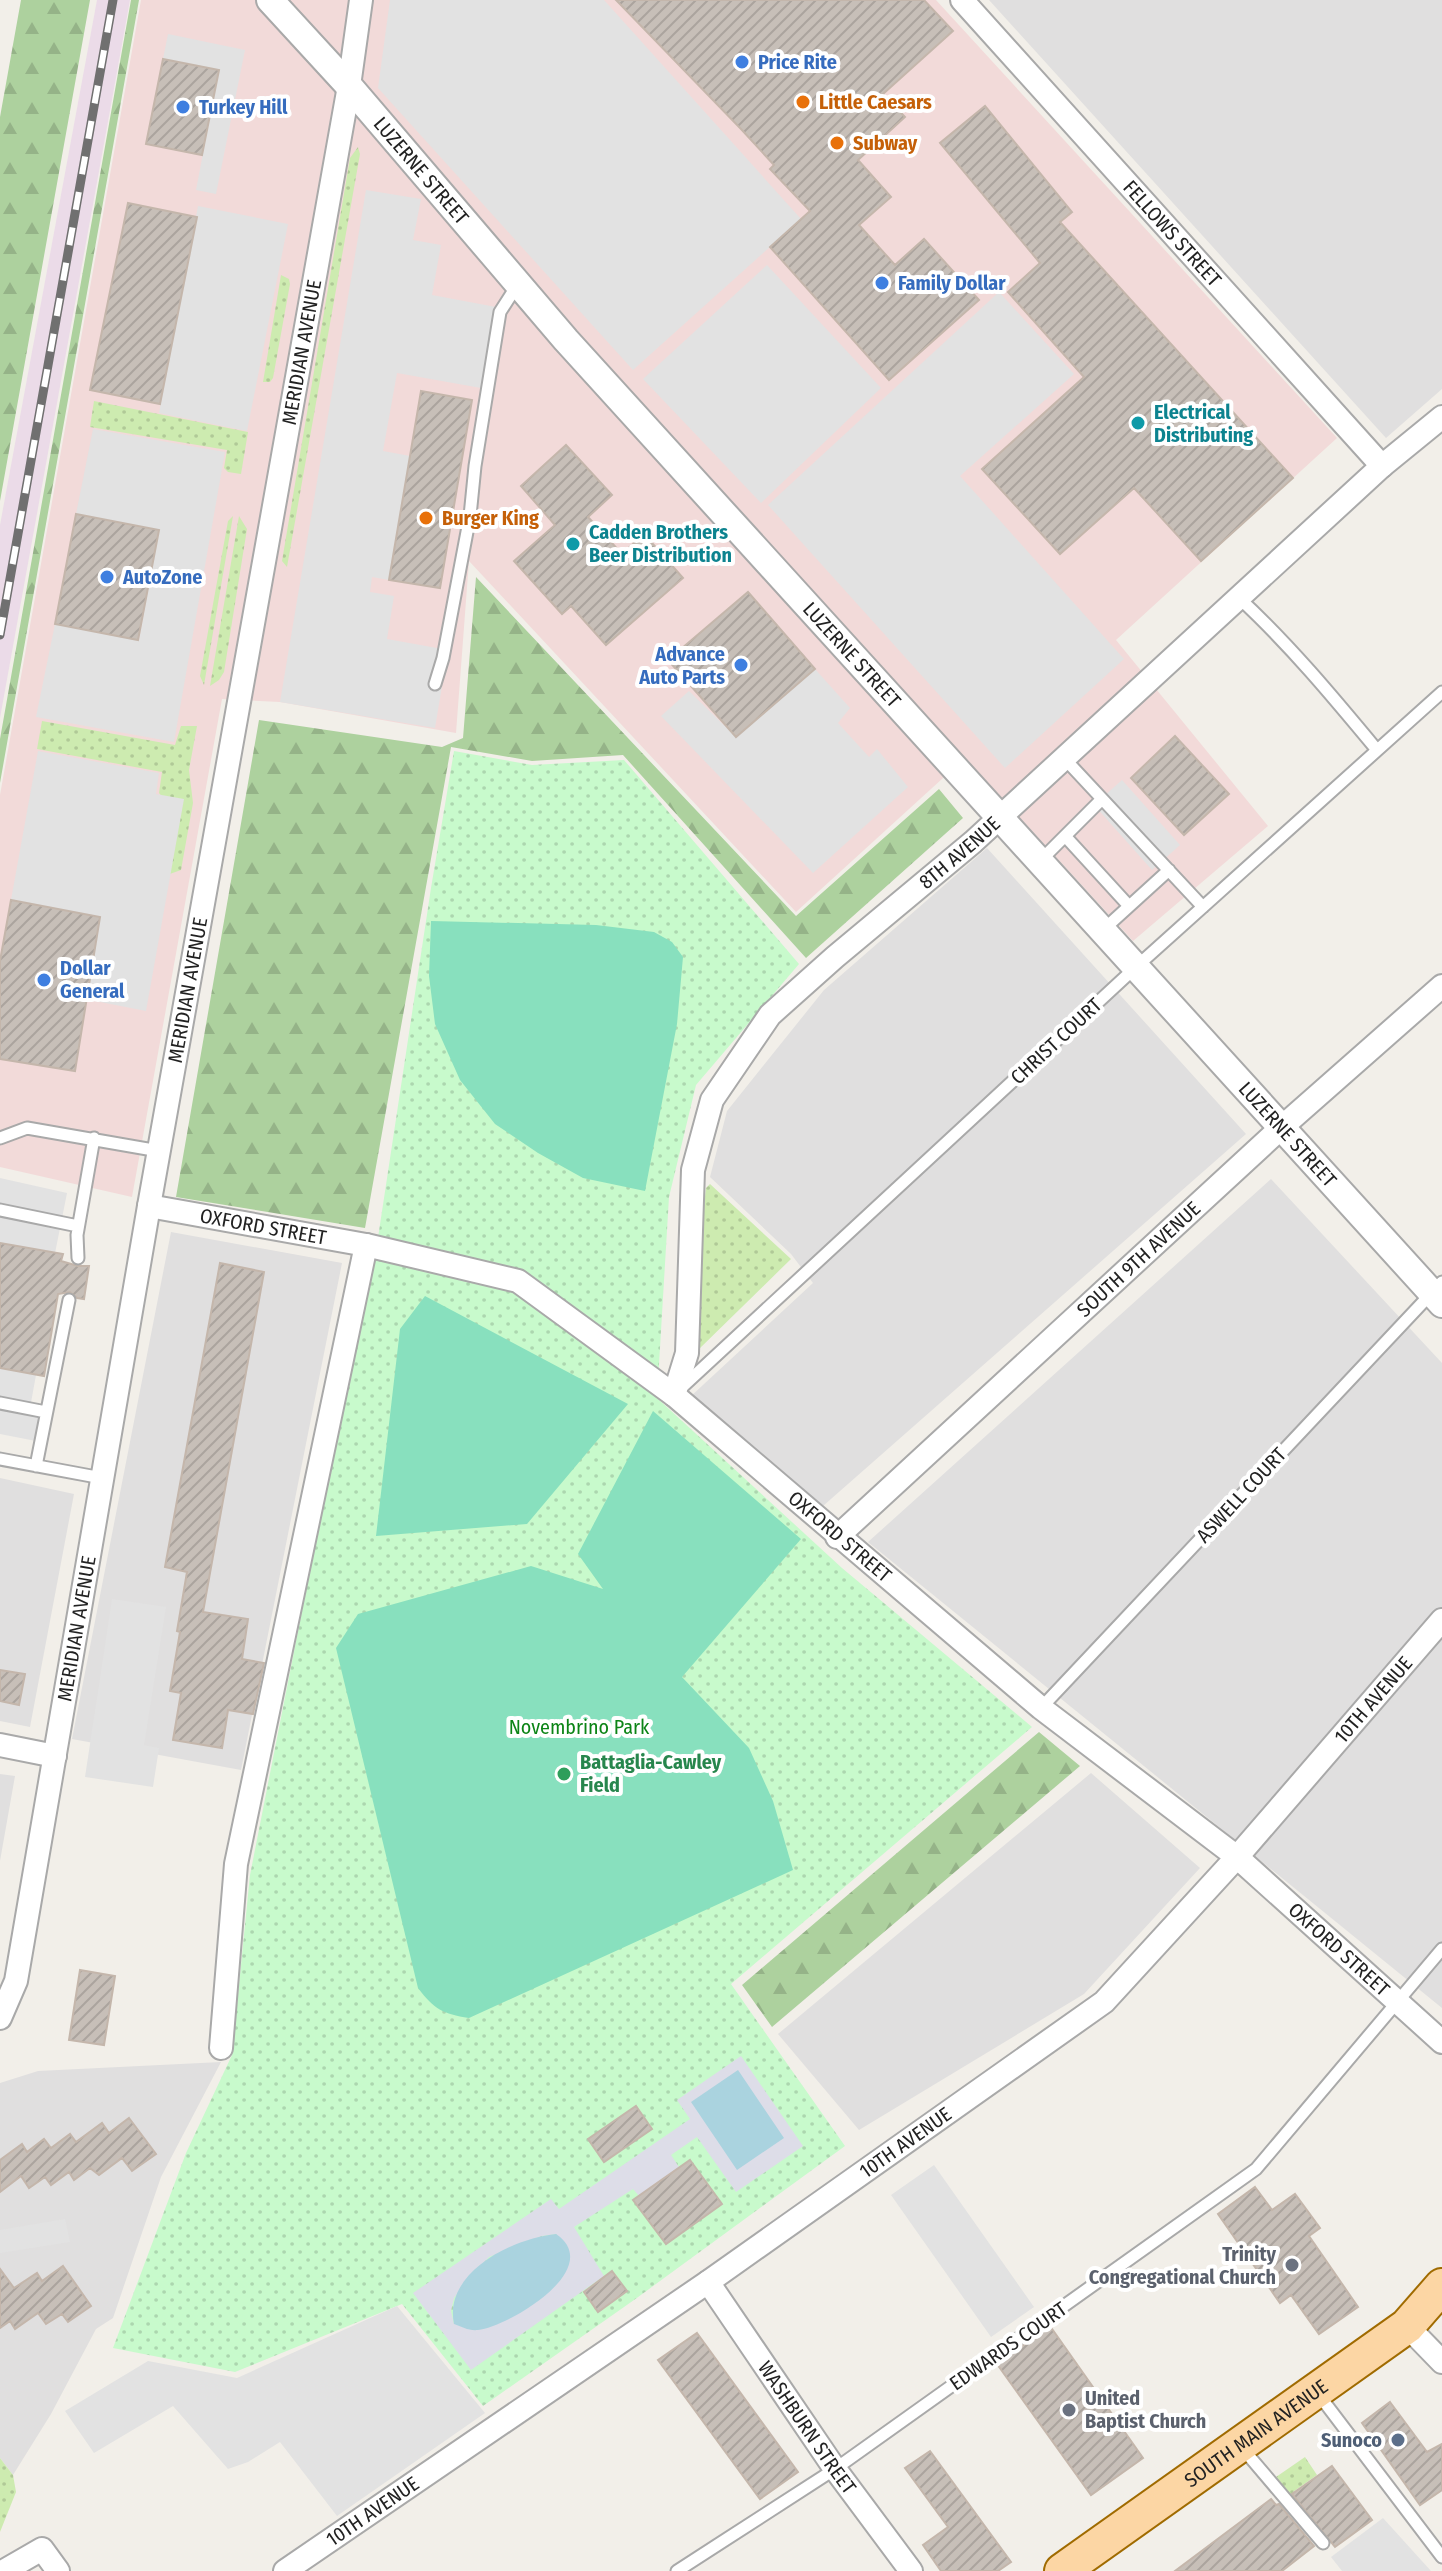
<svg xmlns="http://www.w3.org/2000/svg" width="1442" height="2571" font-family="'Fira Sans Condensed',sans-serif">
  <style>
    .residential { fill: #e0dfdf }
    .commercial { fill: #f2dad9 }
    .railway { fill: #ebdbe8 }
    .grass { fill: url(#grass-dots) }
    .forest { fill: url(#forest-firs) }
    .park { fill: url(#park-dots) }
    .pitch { fill: #88e0be }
    .parking { fill: #e2e2e2 }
    .plaza { fill: #dddde8; fill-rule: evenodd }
    .water { fill: #aad3df }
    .building { fill: url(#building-hatch); stroke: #c4b6ab; stroke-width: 2 }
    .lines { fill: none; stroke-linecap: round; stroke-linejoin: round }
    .service-casing { stroke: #a9a9a9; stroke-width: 15 }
    .minor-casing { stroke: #a9a9a9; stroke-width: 26 }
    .tertiary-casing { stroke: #a9a9a9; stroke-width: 30 }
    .primary-casing { stroke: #a06b00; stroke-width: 38 }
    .service { stroke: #fff; stroke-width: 11 }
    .minor { stroke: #fff; stroke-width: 22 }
    .tertiary { stroke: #fff; stroke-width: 26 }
    .primary { stroke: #fcd6a4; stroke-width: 34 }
    .rail-casing { stroke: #707070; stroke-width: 9 }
    .rail { stroke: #fff; stroke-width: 6; stroke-dasharray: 18; stroke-linecap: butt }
    .shop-dot { fill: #3f7fe0; stroke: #fff; stroke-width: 3 }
    .food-dot { fill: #e8710a; stroke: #fff; stroke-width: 3 }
    .culture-dot { fill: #0f9aa8; stroke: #fff; stroke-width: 3 }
    .leisure-dot { fill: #2e9e5b; stroke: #fff; stroke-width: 3 }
    .worship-dot { fill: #6b7280; stroke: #fff; stroke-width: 3 }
    .service-dot { fill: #5c6f8a; stroke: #fff; stroke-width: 3 }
    .labels { text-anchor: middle; stroke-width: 8; stroke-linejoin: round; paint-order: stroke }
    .shop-label { font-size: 20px; font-weight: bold; fill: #366cbe; stroke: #fff; text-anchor: start }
    .food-label { font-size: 20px; font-weight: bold; fill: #c56008; stroke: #fff; text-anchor: start }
    .street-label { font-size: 20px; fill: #222; stroke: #fff }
    .culture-label { font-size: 20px; font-weight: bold; fill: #0d838f; stroke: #fff; text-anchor: start }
    .park-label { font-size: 20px; fill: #0c8416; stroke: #fff }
    .leisure-label { font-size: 20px; font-weight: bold; fill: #27864d; stroke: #fff; text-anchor: start }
    .worship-label { font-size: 20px; font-weight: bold; fill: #5b616d; stroke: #fff; text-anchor: end }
    .service-label { font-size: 20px; font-weight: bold; fill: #4e5e75; stroke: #fff; text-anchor: end }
  </style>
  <defs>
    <pattern id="grass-dots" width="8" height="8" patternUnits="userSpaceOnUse" patternTransform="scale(2)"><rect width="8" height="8" fill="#cdebb0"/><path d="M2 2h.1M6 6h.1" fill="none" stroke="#b0c997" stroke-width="1.8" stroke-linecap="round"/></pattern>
    <pattern id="forest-firs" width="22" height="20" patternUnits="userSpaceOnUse" patternTransform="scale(2)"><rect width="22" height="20" fill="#add19e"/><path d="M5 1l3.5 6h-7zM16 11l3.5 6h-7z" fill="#95b388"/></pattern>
    <pattern id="park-dots" width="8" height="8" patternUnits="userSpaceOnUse" patternTransform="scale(2)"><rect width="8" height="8" fill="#c8facc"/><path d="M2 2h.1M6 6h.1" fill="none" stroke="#acd6af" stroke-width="1.8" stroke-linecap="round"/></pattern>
    <pattern id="building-hatch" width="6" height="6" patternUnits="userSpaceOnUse" patternTransform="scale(2)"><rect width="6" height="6" fill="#c7bfb8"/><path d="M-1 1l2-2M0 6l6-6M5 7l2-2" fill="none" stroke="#aba49e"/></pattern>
  </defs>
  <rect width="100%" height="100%" fill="#f2efe9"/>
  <path class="residential" d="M989 0H1442V389L1386 438Z
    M987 848 1246 1134 823 1506 690 1397 813 1283 791 1254 710 1177 727 1111 824 990Z
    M1271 1179 1442 1363V2008L868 1542Z
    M171 1232 342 1263 241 1770 72 1739Z
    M0 1478 74 1494 30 1727 0 1721Z
    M1091 1773 1200 1868 1084 1994 859 2130 778 2034Z
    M0 1774 15 1776 0 1861Z
    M221 2062 161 2177 113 2318 96 2329 51 2414 13 2475 0 2458V2083L38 2071Z"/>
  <path class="commercial" d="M141 0H936L1337 438 1116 640 1268 826 1133 941 965 758 796 912 469 561 456 733 280 702 222 699 132 1197 0 1167V795Z"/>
  <path class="railway" d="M97 0H130L0 718V525Z"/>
  <path class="grass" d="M358 147 360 154 287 567 282 561 350 158Z
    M281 275 289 279 290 284 273 378 270 382H263Z
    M94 401 248 432 241 474 228 472 224 468 227 450 90 427Z
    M233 516 204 685 200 676 228 521Z
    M239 516 247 529 224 672 219 680 210 686Z
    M42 721 175 745 181 726H197L189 770 193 803 181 870 167 875 163 798 159 793 162 772 37 749Z
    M710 1184 791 1259 697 1351 702 1222 706 1188Z
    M1305 2457 1317 2475 1293 2492 1300 2503 1296 2506 1276 2477Z
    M0 2458 13 2475 16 2492 0 2532Z"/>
  <path class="forest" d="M21 0H90L0 501V117Z
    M131 0H139L0 783V739Z
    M476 577 796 916 939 789 963 818 806 958 623 755 532 761 451 747 365 1228 176 1197 259 720 442 747 463 738Z
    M1039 1732 1080 1766 772 2027 742 1985Z"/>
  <path class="park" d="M454 751 532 765 624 760 799 964 696 1085 669 1197 657 1398 842 1568 1032 1727 731 1984 845 2146 634 2300 483 2406 402 2304 235 2372 113 2348 186 2153 232 2055 250 1875 303 1606 374 1264 431 888Z"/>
  <path class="pitch" d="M431 921 596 925 654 932 672 942 683 957 677 1024 645 1191 583 1178 538 1153 495 1124 460 1080 435 1024 429 976Z
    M425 1296 628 1404 527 1524 376 1536 400 1329Z
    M653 1411 801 1539 682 1677 749 1748 773 1801 793 1870 469 2018C443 2014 434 2009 418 1988L336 1648 358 1614 531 1566 603 1589 578 1554Z"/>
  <path class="parking" d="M390 0H604L801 219 633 370 378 88Z
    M168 34 245 50 216 194 196 190 219 70 163 59Z
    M366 190 421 199 413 240 441 245 432 295 496 307 481 388 397 373 383 451 410 456 389 580 372 577 370 592 394 596 387 639 448 650 435 728 280 702Z
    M198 206 288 224 247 431 159 413Z
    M767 265 881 388 761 503 643 379Z
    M999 292 1074 374 960 476 1124 659 1005 768 768 505Z
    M93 429 225 452 174 742 36 717 55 624 139 640 159 530 76 514Z
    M815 669 850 708 838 723 869 757 877 749 908 787 813 873 661 716 689 691 736 737Z
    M38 751 159 773 156 794 184 799 146 1011 85 999 100 917 11 900Z
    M1122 780 1180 845 1152 870 1094 805Z
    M0 1178 67 1193 55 1253 0 1243Z
    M0 1368 36 1375 30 1408 46 1412 41 1442 0 1434Z
    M112 1599 166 1607 144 1745 159 1748 153 1787 85 1777Z
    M934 2165 1034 2307 991 2337 891 2195Z
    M65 2219 70 2242 0 2253V2230Z
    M397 2306 485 2413 337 2516 280 2442 248 2462 228 2469 173 2406 94 2453 65 2411 148 2361 237 2378Z
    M1383 2518 1431 2571H1342L1331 2557Z"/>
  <path class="plaza" d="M741 2056 803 2146 736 2192 697 2137 671 2155 679 2167 639 2196 633 2189 574 2227 604 2276 471 2370 413 2293 551 2199 559 2209 690 2119 677 2100ZM557 2234 454 2324 451 2311 454 2298 467 2280 489 2257 542 2236Z"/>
  <path class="water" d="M738 2070 784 2138 737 2170 691 2102Z
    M556 2234C606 2268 510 2326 478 2330 469 2331 462 2327 454 2324 443 2272 514 2238 556 2234Z"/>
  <path class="building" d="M616 0H924L953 31 883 94 905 117 858 160 891 197 859 225 895 265 924 239 979 300 889 380 770 247 810 211 770 169 774 165 741 129Z
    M163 59 219 70 202 155 146 144Z
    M985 106 1072 212 1060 222 1293 478 1201 561 1134 488 1060 554 982 469 1084 377 1008 292 1040 263 940 143Z
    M128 203 197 217 160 404 90 390Z
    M421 391 472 400 440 588 389 580Z
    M566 445 612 495 588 517 622 554 644 534 683 578 606 645 571 606 562 614 514 561 555 525 521 486Z
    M76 514 159 530 138 640 55 624Z
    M748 592 815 669 736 737 668 660Z
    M1175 736 1229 794 1184 835 1131 778Z
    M11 900 100 917 75 1071 0 1059V961Z
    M0 1243 63 1254 61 1261 78 1266H89L84 1299 77 1298 70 1292 58 1294 44 1376 0 1368Z
    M220 1263 264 1272 203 1612 248 1619 242 1659 264 1663 253 1714 228 1710 222 1748 173 1740 181 1693 170 1691 180 1632 177 1631 187 1572 165 1567Z
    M0 1670 25 1674 19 1705 0 1701Z
    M80 1970 115 1976 104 2045 69 2040Z
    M636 2106 652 2129 604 2162 588 2139Z
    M129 2118 156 2154 132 2171 122 2158 99 2175 90 2168 74 2180 69 2172 51 2185 45 2177 29 2188 21 2176 0 2192V2160L22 2144 27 2152 44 2139 51 2148 70 2134 76 2142 102 2123 109 2133Z
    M690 2160 722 2204 666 2244 633 2200Z
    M1255 2187 1272 2210 1295 2194 1320 2228 1309 2236 1358 2307 1319 2334 1291 2295 1280 2303 1218 2214Z
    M63 2266 91 2306 68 2322 62 2314 46 2324 38 2313 15 2329 10 2321 0 2328V2269L14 2288 37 2273 42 2281Z
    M612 2271 627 2291 598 2312 584 2292Z
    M1050 2326 1143 2458 1091 2495 997 2364Z
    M697 2333 798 2472 760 2499 658 2360Z
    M1390 2402 1427 2452 1442 2444V2490L1420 2505 1362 2423Z
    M930 2451 1011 2562 998 2571H941L923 2545 948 2527 905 2468Z
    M1332 2466 1372 2520 1335 2547 1292 2494Z
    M1271 2499 1276 2505 1279 2504 1314 2546 1282 2571H1175Z"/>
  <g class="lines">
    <defs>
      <path id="service" d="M1238 597C1289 644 1333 697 1377 750
        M435 684 443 658 470 516 475 466 500 312 518 284
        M1063 757 1203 907
        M1065 836 1102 799
        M1040 861 1065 836 1129 906
        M1103 930 1169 870
        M0 1138 27 1128 159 1151
        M0 1210 78 1226
        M78 1258 77 1235 94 1138
        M680 1389 1136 967 1442 692
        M0 1403 46 1412
        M0 1459 102 1478
        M36 1466 69 1300
        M1041 1708 1442 1282
        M1319 2395 1442 2557
        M1243 2449 1323 2543
        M677 2571 835 2469 1256 2169 1442 1949"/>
      <g id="minor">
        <path id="s1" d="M962 0 1382 466"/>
        <path id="s2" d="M149 1206 366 1245 518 1281 674 1395 1041 1708 1237 1857 1442 2042"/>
        <path id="s3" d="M674 1395 687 1353 693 1170 712 1100 770 1015 835 957 973 842 1382 466 1442 417"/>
        <path id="s4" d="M837 1537 1282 1127 1442 986"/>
        <path d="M0 1745 55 1756"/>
        <path id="s5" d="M0 2018 16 1981 149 1206 349 86 361 0"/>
        <path d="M221 2048 236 1864 366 1245"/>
        <path id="s6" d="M708 2282 835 2469 911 2571"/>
        <path d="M1407 2326 1442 2362"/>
        <path d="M4 2571 42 2549 58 2571"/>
        <path id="s7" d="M285 2571 708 2282 1104 2002 1237 1857 1442 1620"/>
      </g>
      <g id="tertiary">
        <path id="s8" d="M270 0 349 86 566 340 1442 1304"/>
      </g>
      <g id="primary">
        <path id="s9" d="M1062 2571 1407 2326 1442 2286"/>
      </g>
    </defs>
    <use href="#service" class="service-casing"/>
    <use href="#minor" class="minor-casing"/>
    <use href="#tertiary" class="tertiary-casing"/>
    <use href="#primary" class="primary-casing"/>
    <use href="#service" class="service"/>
    <use href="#minor" class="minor"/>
    <use href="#tertiary" class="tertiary"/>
    <use href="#primary" class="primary"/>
    <defs>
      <path id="rail" d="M0 635 113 0"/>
    </defs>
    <use href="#rail" class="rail-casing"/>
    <use href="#rail" class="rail"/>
  </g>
  <g class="shop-dot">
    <circle cx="742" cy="62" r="8"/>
    <circle cx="183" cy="107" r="8"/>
    <circle cx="882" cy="283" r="8"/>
    <circle cx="107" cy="577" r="8"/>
    <circle cx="741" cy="665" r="8"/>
    <circle cx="44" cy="980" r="8"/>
  </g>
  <g class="food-dot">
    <circle cx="803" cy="102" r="8"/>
    <circle cx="837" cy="143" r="8"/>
    <circle cx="426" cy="518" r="8"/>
  </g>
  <g class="culture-dot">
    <circle cx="1138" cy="423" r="8"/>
    <circle cx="573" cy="544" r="8"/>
  </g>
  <circle class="leisure-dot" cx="564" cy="1774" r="8"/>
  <g class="worship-dot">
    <circle cx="1292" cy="2265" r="8"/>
    <circle cx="1069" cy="2410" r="8"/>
  </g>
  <circle class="service-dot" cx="1398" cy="2440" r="8"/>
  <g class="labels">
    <g class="shop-label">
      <text x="758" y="69">Price Rite</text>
      <text x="199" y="114">Turkey Hill</text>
      <text x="898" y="290">Family Dollar</text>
      <text x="123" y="584">AutoZone</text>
      <text x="725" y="661" text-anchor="end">Advance<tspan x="725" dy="23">Auto Parts</tspan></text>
      <text x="60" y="975">Dollar<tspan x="60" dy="23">General</tspan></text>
    </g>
    <g class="food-label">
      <text x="819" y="109">Little Caesars</text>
      <text x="853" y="150">Subway</text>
      <text x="442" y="525">Burger King</text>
    </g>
    <g class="street-label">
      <text dy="7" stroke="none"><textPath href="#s8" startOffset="228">LUZERNE STREET</textPath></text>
      <text dy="7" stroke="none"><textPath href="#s1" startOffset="314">FELLOWS STREET</textPath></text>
      <text dy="7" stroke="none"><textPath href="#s5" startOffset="1694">MERIDIAN AVENUE</textPath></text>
      <text dy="7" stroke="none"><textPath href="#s8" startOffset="876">LUZERNE STREET</textPath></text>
      <text dy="7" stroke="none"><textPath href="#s3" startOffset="652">8TH AVENUE</textPath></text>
      <text dy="7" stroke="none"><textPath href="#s5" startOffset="1046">MERIDIAN AVENUE</textPath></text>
      <text transform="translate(1056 1041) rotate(-43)" y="7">CHRIST COURT</text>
      <text dy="7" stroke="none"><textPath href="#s8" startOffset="1524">LUZERNE STREET</textPath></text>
      <text dy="7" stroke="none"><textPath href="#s2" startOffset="116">OXFORD STREET</textPath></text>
      <text dy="7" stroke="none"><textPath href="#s4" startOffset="410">SOUTH 9TH AVENUE</textPath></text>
      <text transform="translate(1241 1495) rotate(-47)" y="7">ASWELL COURT</text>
      <text dy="7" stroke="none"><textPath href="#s2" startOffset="788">OXFORD STREET</textPath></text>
      <text dy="7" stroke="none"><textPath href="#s5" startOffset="398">MERIDIAN AVENUE</textPath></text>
      <text dy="7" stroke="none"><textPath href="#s7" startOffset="1402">10TH AVENUE</textPath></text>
      <text dy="7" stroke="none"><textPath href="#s2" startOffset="1436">OXFORD STREET</textPath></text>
      <text dy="7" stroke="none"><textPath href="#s7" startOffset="754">10TH AVENUE</textPath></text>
      <text transform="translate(1008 2346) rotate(-35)" y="7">EDWARDS COURT</text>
      <text dy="7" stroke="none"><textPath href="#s6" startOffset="176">WASHBURN STREET</textPath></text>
      <text dy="7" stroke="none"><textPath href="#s9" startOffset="238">SOUTH MAIN AVENUE</textPath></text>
      <text dy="7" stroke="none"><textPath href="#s7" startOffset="106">10TH AVENUE</textPath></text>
    </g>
    <g class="culture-label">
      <text x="1154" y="419">Electrical<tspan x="1154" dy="23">Distributing</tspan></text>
      <text x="589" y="539">Cadden Brothers<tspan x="589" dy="23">Beer Distribution</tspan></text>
    </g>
    <g class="park-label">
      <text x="579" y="1734">Novembrino Park</text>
    </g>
    <g class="leisure-label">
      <text x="580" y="1769">Battaglia-Cawley<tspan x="580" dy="23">Field</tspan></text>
    </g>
    <g class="worship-label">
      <text x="1276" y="2261">Trinity<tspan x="1276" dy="23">Congregational Church</tspan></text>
      <text x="1085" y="2405" text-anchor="start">United<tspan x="1085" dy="23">Baptist Church</tspan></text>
    </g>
    <g class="service-label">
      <text x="1382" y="2447">Sunoco</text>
    </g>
  </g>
</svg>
